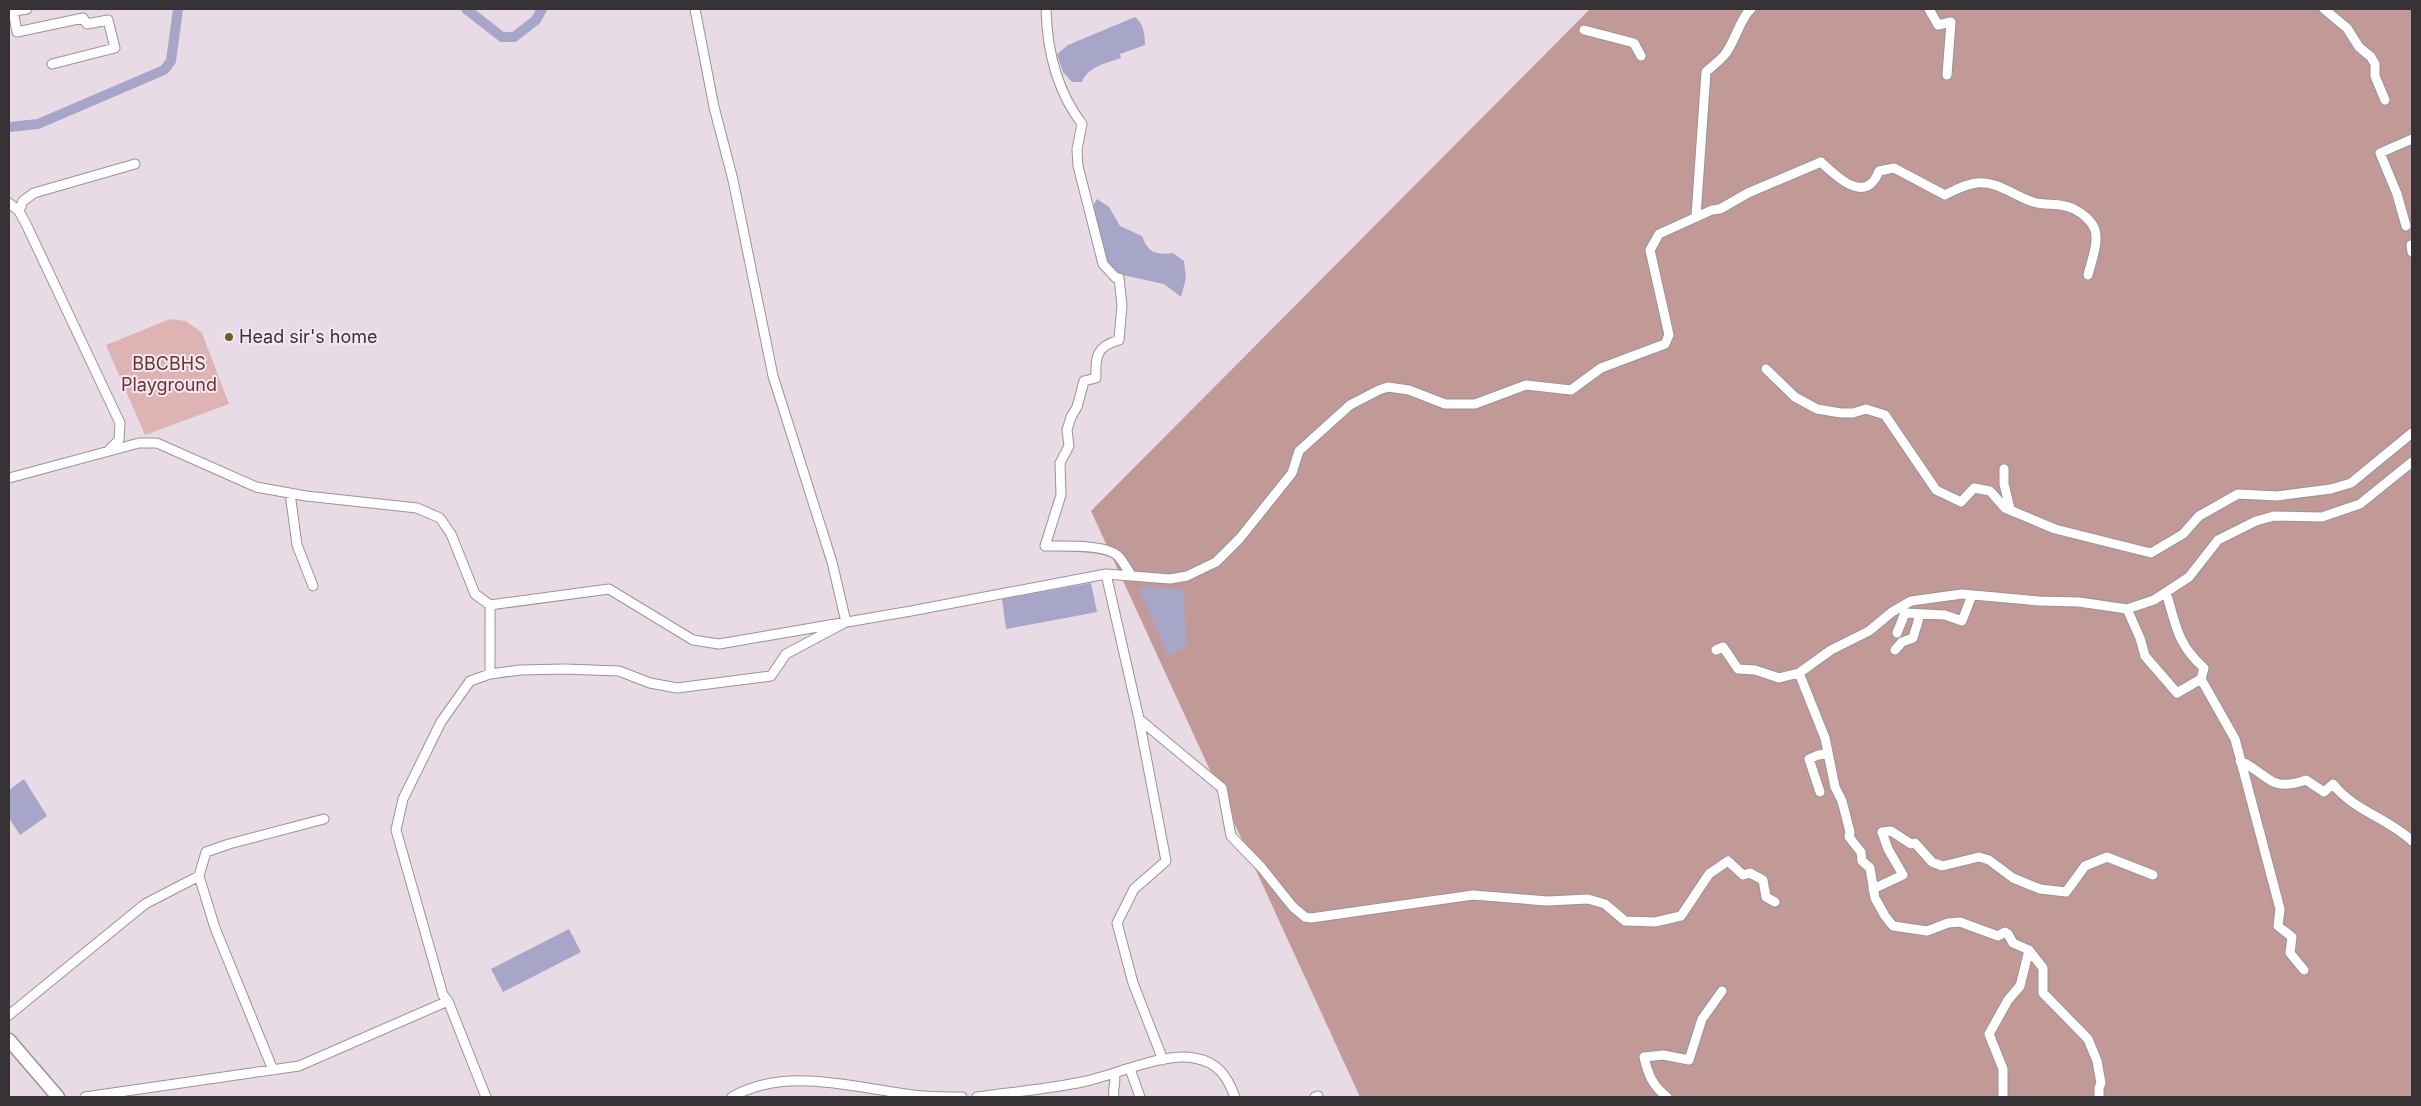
<svg xmlns="http://www.w3.org/2000/svg" width="2421" height="1106" font-family="Inter,sans-serif">
  <style>
    .green { fill: #ddb4b3 }
    .forest { fill: #c19997 }
    .water { fill: #a8a6c8 }
    .lines { fill: none; stroke-linecap: round; stroke-linejoin: round }
    .canal { stroke: #a8a6c8; stroke-width: 10 }
    .street-casing { stroke: #9d919a; stroke-width: 11 }
    .secondary-casing { stroke: #9d919a; stroke-width: 15 }
    .street { stroke: #fff; stroke-width: 9 }
    .secondary { stroke: #fff; stroke-width: 12 }
    .poi-dot { fill: #6d5d2b; stroke: #f5e8f2; stroke-width: 2 }
    .labels { text-anchor: middle; stroke-width: 4; stroke-linejoin: round; paint-order: stroke }
    .poi-label { font-size: 18px; fill: #373236; stroke: #f5e8f2; text-anchor: start }
    .park-label { font-size: 18px; fill: #6a3334; stroke: #f5e8f2 }
  </style>
  <rect width="100%" height="100%" fill="#e8dbe5"/>
  <path class="green" d="M170 319 186 321 202 333 229 404 145 435 106 345Z"/>
  <path class="forest" d="M1590 9H2412V1097H1360L1091 511Z"/>
  <path class="water" d="M1135 17C1144 23 1145 36 1145 45L1120 54 1121 58C1107 63 1087 67 1082 82H1072L1063 72 1057 54 1068 45Z
    M1097 199 1109 207 1120 226 1142 236C1148 253 1156 255 1173 253L1184 261 1186 278 1181 297 1164 284 1118 274 1107 264 1093 206Z
    M1091 583 1097 612 1006 629 1002 599Z
    M1138 587 1183 589 1187 646 1168 656Z
    M24 779 47 816 20 835 9 818V790Z
    M569 929 581 952 503 992 491 969Z"/>
  <g class="lines">
    <path class="canal" d="M466 9 502 37H514L536 20 542 9
      M9 127 38 124 164 70 171 61 178 9"/>
    <defs>
      <path id="street" d="M1046 9C1047 49 1057 91 1082 124L1077 149 1078 166 1103 264 1116 278H1119L1122 305 1119 340C1097 346 1095 356 1096 378L1084 381 1077 407 1071 417 1067 430 1069 446 1060 463 1061 495 1045 546C1062 546 1106 544 1118 556 1123 561 1127 569 1131 575
        M1929 9 1938 25 1951 22 1947 75
        M2324 9 2347 28 2359 47 2371 57 2375 64V76L2385 100
        M13 11 17 32 83 18 87 24 108 20 115 48 52 64
        M9 12 27 9
        M1584 30 1634 43 1641 56
        M9 203 19 211 26 224 120 423 119 440 109 450
        M19 211 23 201 34 193 135 164
        M1696 216 1706 72C1712 66 1721 60 1726 53 1735 41 1741 17 1751 9
        M2406 226 2397 194 2380 153 2412 139
        M2411 245 2412 252
        M1766 369 1795 397 1817 409 1841 413H1853L1866 409 1885 415 1936 490 1961 502 1974 488 1990 491 2005 508 2055 529 2151 553 2183 534 2199 516 2238 494 2277 496 2331 489 2351 483 2412 433
        M2004 469V484L2010 509
        M9 478 139 443H157L256 487 306 496 417 508 440 518 451 534 475 594 490 605 609 589 693 640 719 644 911 611 1106 574 1170 579 1187 576 1216 562 1240 538 1292 473 1299 451 1350 405 1379 390 1388 387 1409 390 1445 404H1475L1526 385 1571 390 1601 368 1665 344 1669 335 1650 250 1659 234 1712 210 1720 209 1748 193 1821 162C1838 178 1866 205 1879 171L1894 168 1945 195C1955 190 1965 184 1977 183 1998 181 2014 196 2033 202 2047 206 2061 202 2074 209 2082 213 2092 221 2095 230 2099 243 2091 262 2088 275
        M290 493 297 545 313 586
        M1106 574 1139 719 1166 861 1134 889 1117 923 1133 983 1163 1060
        M2166 592C2176 625 2177 644 2204 668L2201 679
        M2127 609 2154 600 2189 577 2218 540 2256 521 2274 516 2322 517 2360 504 2412 462
        M1897 633 1905 613 1945 615 1962 621 1972 595
        M1716 650 1723 647 1738 669 1755 670 1779 678 1799 673 1831 650 1869 631 1892 612 1911 601 1962 594 2039 601 2079 602 2127 609 2140 638 2145 656 2177 693 2201 679 2235 739 2280 909 2278 926 2292 937 2290 953 2304 970
        M1895 650 1902 642 1913 638C1915 629 1919 623 1919 614
        M1799 673 1825 738 1835 787 1842 801 1850 832 1849 837 1861 852 1862 861 1870 868 1875 898 1885 916 1893 926 1927 931 1948 923 1960 922 1998 936 2005 932 2008 934 2013 943 2029 950 2020 986 2008 1000 1989 1034 2003 1069V1097
        M490 674V605
        M1139 719 1222 788 1231 836 1261 867 1293 907 1305 917 1311 918 1473 895 1547 901 1588 899 1605 904 1625 921 1655 922 1681 916 1709 874 1728 861 1743 875 1750 873 1763 880 1766 897 1775 902
        M2240 761C2270 774 2268 793 2306 780L2324 792 2333 784C2354 811 2388 818 2412 841
        M1820 792 1809 759 1818 755 1827 754
        M1873 889 1903 875 1888 849 1882 832 1891 831 1911 844 1915 843 1932 862 1942 866 1979 857 1989 860 2013 878 2040 889 2066 892 2085 866 2107 857 2153 875
        M2029 950 2043 968V993L2088 1039 2097 1061 2101 1083 2099 1088V1097
        M448 1001 443 995 396 830 403 799 441 722 470 681 490 674 520 670 564 669 619 671 650 683 677 688 771 676 786 654 846 622 832 562 773 376 733 180 714 107 695 9
        M9 1015 145 904 199 876
        M1130 1069 1140 1097
        M273 1070 215 928 199 876 206 852 229 844 324 819
        M1114 1073C1117 1082 1112 1088 1114 1097
        M85 1097 299 1066 448 1001 486 1097
        M732 1097C789 1064 863 1091 924 1096 937 1097 950 1097 962 1097
        M977 1097C1012 1092 1048 1089 1082 1082 1113 1076 1164 1052 1194 1058 1218 1062 1227 1076 1235 1097
        M1315 1097 1318 1096
        M1667 1097C1653 1086 1648 1075 1644 1057L1663 1055 1689 1060 1702 1019 1722 991"/>
      <path id="secondary" d="M9 1040 58 1097"/>
    </defs>
    <use href="#street" class="street-casing"/>
    <use href="#secondary" class="secondary-casing"/>
    <use href="#street" class="street"/>
    <use href="#secondary" class="secondary"/>
  </g>
  <circle class="poi-dot" cx="229" cy="337" r="5"/>
  <g class="labels">
    <g class="poi-label">
      <text x="239" y="343">Head sir's home</text>
    </g>
    <g class="park-label">
      <text x="169" y="370">BBCBHS<tspan x="169" dy="21">Playground</tspan></text>
    </g>
  </g>
  <rect width="2421" height="1106" fill="none" stroke="#373236" stroke-width="20"/>
</svg>
